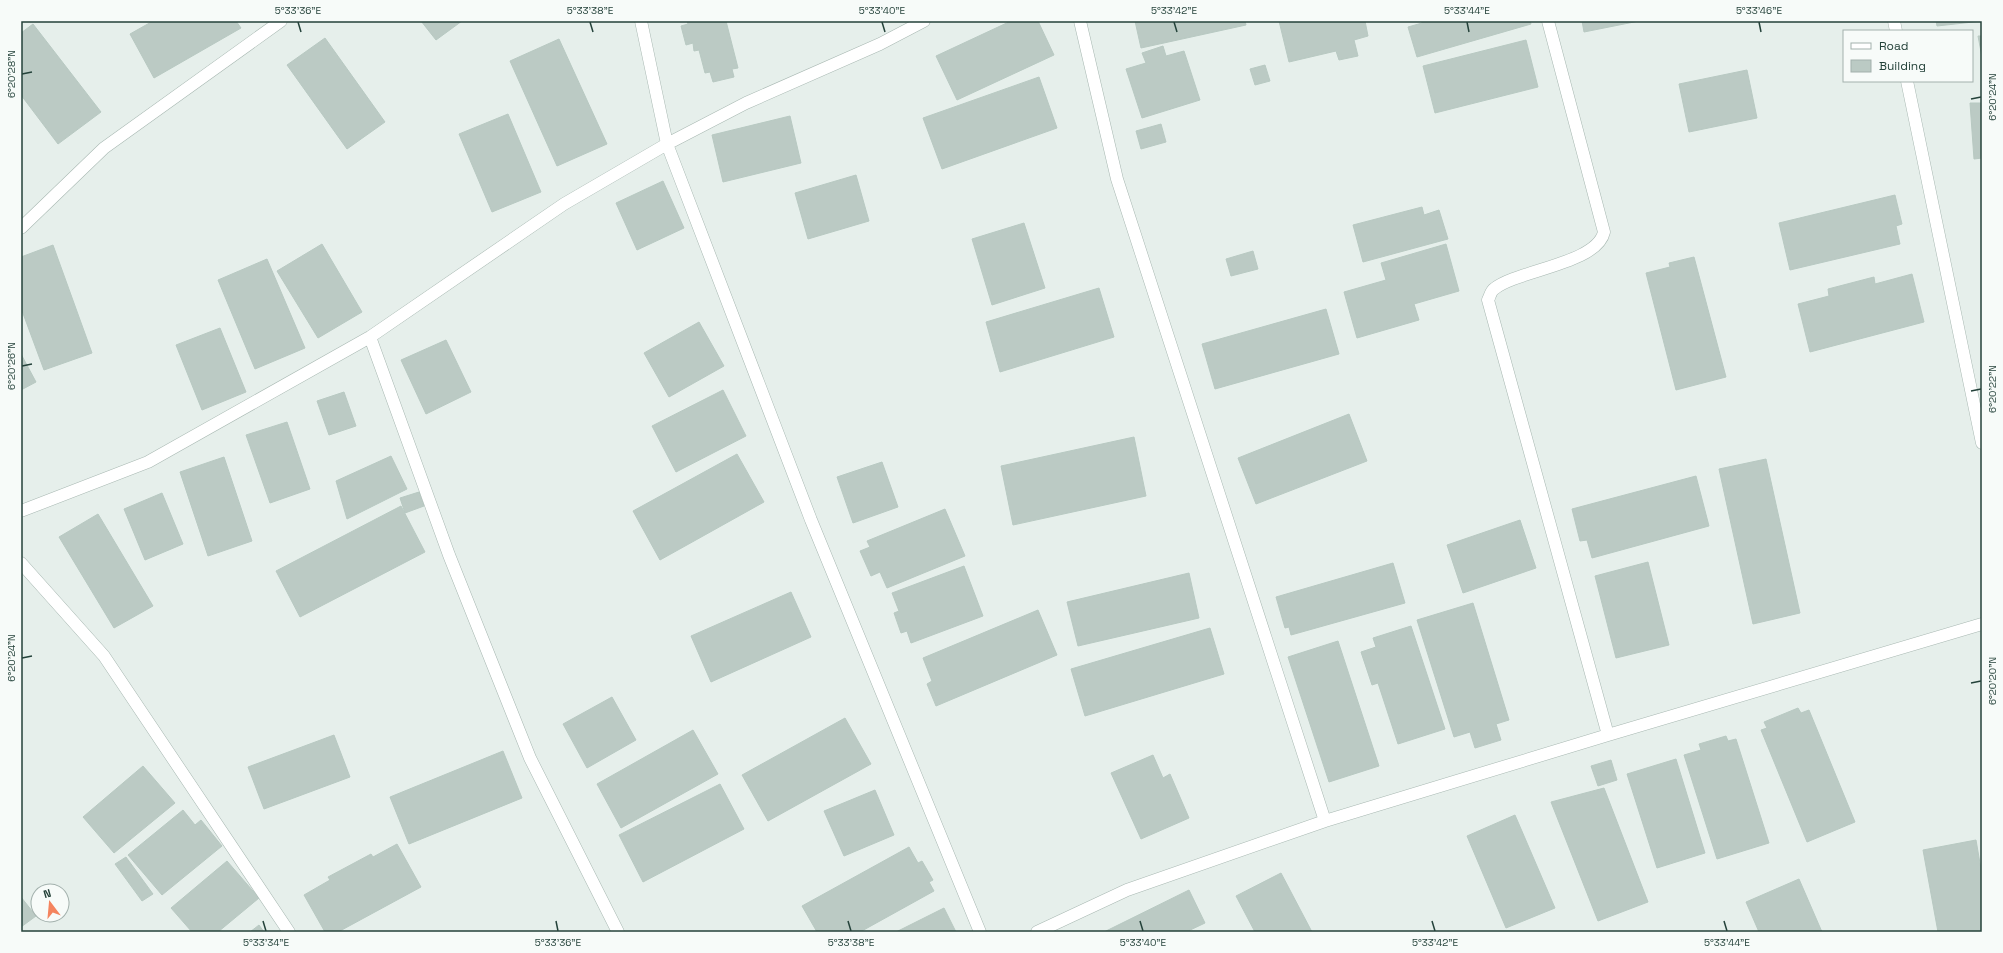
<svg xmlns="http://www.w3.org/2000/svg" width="2003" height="953" font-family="'Space Grotesk',sans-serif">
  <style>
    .building { fill: #bbcac4; stroke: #b8c9c2 }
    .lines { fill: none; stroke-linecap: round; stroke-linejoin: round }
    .minor-casing { stroke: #a8b8b2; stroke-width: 13 }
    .minor { stroke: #fff; stroke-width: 12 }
    .ticks { fill: none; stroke: #24423a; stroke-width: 1.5 }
    .neatline { fill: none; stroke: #24423a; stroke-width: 1.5 }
    .ticks-label { font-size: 10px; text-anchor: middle; fill: #24423a }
  </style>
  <rect width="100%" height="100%" fill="#e6efeb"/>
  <path class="building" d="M153 21H236L241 28 154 78 130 34Z
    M421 21H462L436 40Z
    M687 21H726L738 68 732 69 734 77 713 82 710 72 705 73 699 50 694 51 693 43 686 45 681 26 688 24Z
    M1011 21H1038L1054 55 957 100 936 56Z
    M1135 21H1245L1246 25 1141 48Z
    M1279 21H1365L1368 36 1354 40 1358 56 1339 60 1336 51 1289 62Z
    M1422 21H1530L1531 24 1417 57 1408 27 1422 23Z
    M1582 21H1639L1584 32Z
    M1936 21H1982L1937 26Z
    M33 24 101 112 58 144 21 95V33Z
    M1978 36H1982V57Z
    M325 38 385 122 347 149 287 65Z
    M559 39 607 144 557 166 510 61Z
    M1526 40 1538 87 1435 113 1423 66Z
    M1163 46 1166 56 1184 51 1200 100 1142 118 1126 69 1146 63 1142 53Z
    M1265 65 1270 81 1255 85 1250 69Z
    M1747 70 1757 118 1689 132 1679 84Z
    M1039 77 1057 128 942 169 923 118Z
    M1970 103H1982V158L1974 159Z
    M508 114 541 192 492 212 459 134Z
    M790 116 801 163 723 182 712 135Z
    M1161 124 1166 142 1141 149 1136 131Z
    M856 175 869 221 808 239 795 193Z
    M663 181 684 228 637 250 616 203Z
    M1895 195 1902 224 1896 226 1900 244 1790 270 1779 223Z
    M1422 207 1424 215 1439 210 1448 239 1363 262 1353 225Z
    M1024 223 1045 288 992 305 972 239Z
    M322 244 362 312 318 338 277 271Z
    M1446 244 1459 291 1414 304 1419 320 1357 338 1344 292 1386 280 1381 263Z
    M53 245 92 353 44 370 21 308V257Z
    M1253 251 1258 269 1231 276 1226 259Z
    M1694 257 1726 377 1676 390 1646 273 1670 267 1669 263Z
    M267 259 305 348 255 369 218 280Z
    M1912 274 1924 322 1810 352 1798 304 1829 296 1828 289 1874 277 1875 284Z
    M1099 288 1114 337 1000 372 986 322Z
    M1326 309 1339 354 1215 389 1202 344Z
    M699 322 724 366 669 397 644 353Z
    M220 328 246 392 202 410 176 345Z
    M446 340 471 392 426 414 401 360Z
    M21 354 36 382 21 390Z
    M723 390 746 436 676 472 652 426Z
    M344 392 356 426 329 435 317 401Z
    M1349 414 1367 461 1256 504 1238 458Z
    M287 422 310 489 270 503 246 435Z
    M1134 437 1146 496 1013 525 1001 466Z
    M737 454 764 502 660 560 633 511Z
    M391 456 407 489 347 519 336 481Z
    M224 457 252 541 208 556 180 472Z
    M1766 459 1800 613 1753 624 1719 469Z
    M882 462 898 507 853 523 837 477Z
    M1696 476 1709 526 1592 558 1587 540 1580 541 1572 509Z
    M419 492 424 506 405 513 400 498Z
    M162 493 183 544 145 560 124 509Z
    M401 506 425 552 300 617 276 571Z
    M945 509 965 556 887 588 880 572 871 576 860 551 870 547 867 541Z
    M98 514 153 606 114 628 59 537Z
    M1520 520 1536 568 1463 593 1447 545Z
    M1648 562 1669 645 1616 658 1595 576Z
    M1393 563 1405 603 1291 635 1289 627 1285 628 1276 597Z
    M964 566 983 616 911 643 907 631 901 633 894 613 899 611 892 593Z
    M1189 573 1199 618 1078 646 1067 602Z
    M791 592 811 637 711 682 691 636Z
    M1473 603 1509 720 1496 724 1501 740 1475 748 1470 732 1454 737 1417 620Z
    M1038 610 1057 655 936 706 927 684 932 681 923 658Z
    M1411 626 1445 729 1398 744 1378 683 1372 685 1361 652 1376 647 1373 638Z
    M1210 628 1224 674 1085 716 1071 669Z
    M1338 641 1379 766 1329 782 1288 657Z
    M612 697 636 740 587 768 563 724Z
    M1798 708 1801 713 1809 710 1855 822 1807 842 1761 730 1767 728 1764 722Z
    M845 718 871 764 768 821 742 775Z
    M693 730 718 774 621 828 597 784Z
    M334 735 350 777 264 809 248 767Z
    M1726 736 1728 741 1736 739 1769 843 1717 859 1684 755 1701 750 1699 744Z
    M503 751 522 798 409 844 390 797Z
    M1153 755 1163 778 1170 774 1189 818 1141 839 1111 773Z
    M1676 759 1705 853 1657 868 1627 774Z
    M1611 760 1617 780 1598 786 1591 766Z
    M143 766 175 803 114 853 83 817Z
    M720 784 744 829 643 882 619 835Z
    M1604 788 1648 902 1598 921 1551 802Z
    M875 790 894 835 844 856 824 811Z
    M183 810 195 825 201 820 222 846 162 895 128 855Z
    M1515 815 1555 908 1506 928 1467 836Z
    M1976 840 1982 875V932H1938L1923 850Z
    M397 844 421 887 338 932H325L304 895 330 880 328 877 371 854 373 857Z
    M909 847 918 863 922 861 933 880 929 882 934 891 860 932H817L802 906Z
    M126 857 153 894 142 901 115 864Z
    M227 861 259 898 218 932H192L171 908Z
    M1281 873 1312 932H1255L1236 896Z
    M1799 879 1822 932H1759L1746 902Z
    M1189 890 1205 923 1186 932H1104Z
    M21 897 36 916 21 927Z
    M944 908 956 932H896Z
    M259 925 264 932H250Z"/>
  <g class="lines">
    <defs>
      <path id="minor" d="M641 21 667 144 811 520 980 932
        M1080 21 1117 179 1325 821
        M1548 21 1604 232C1597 264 1517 270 1494 289 1491 291 1490 296 1488 300L1608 735
        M1894 21 1896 31
        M1907 81 1982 443
        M21 228 104 148 281 21
        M370 337 449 555 530 758 618 932
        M21 511 148 462 370 337 564 204 667 144 746 103 880 44 924 21
        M21 563 104 656 289 932
        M1037 932 1127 890 1325 821 1608 735 1982 624"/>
    </defs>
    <use href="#minor" class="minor-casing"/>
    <use href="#minor" class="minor"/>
  </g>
  <path class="ticks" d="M298 22 301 32M590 22 593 32M882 22 885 32M1174 22 1177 32M1467 22 1469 32M1759 22 1761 32M22 74 32 72M1971 99 1981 97M22 366 32 364M1971 391 1981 389M22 658 32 656M1971 683 1981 681M263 921 266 931M556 921 558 931M848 921 851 931M1140 921 1143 931M1432 921 1435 931M1724 921 1727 931"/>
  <rect width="2003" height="953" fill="none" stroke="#f7fbf9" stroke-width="44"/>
  <rect x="1843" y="30" width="130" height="52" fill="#f7fbf9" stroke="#a3b1ad"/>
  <rect x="1851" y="43" width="20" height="6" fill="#ffffff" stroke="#a3b1ad"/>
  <text x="1879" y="50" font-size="12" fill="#24423a">Road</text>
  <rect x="1851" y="60" width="20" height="12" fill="#bbcac4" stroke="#a3b1ad"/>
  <text x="1879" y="70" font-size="12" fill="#24423a">Building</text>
  <g transform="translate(50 903) rotate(344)"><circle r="19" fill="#f7fbf9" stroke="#a3b1ad"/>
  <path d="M0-3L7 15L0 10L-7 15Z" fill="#f4845f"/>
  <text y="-6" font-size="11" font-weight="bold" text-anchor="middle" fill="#24423a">N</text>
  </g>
  <rect x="22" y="22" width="1959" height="909" class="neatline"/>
  <g class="ticks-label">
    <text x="298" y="14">5°33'36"E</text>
    <text x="590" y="14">5°33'38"E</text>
    <text x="882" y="14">5°33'40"E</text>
    <text x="1174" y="14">5°33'42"E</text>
    <text x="1467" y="14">5°33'44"E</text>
    <text x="1759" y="14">5°33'46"E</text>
    <text transform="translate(11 74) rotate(-90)" y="4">6°20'28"N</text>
    <text transform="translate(1992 97) rotate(-90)" y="4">6°20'24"N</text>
    <text transform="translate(11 366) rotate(-90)" y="4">6°20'26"N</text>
    <text transform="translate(1992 389) rotate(-90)" y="4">6°20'22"N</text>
    <text transform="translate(11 658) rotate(-90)" y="4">6°20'24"N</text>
    <text transform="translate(1992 681) rotate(-90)" y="4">6°20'20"N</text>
    <text x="266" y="946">5°33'34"E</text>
    <text x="558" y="946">5°33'36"E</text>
    <text x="851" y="946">5°33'38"E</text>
    <text x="1143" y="946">5°33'40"E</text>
    <text x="1435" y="946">5°33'42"E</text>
    <text x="1727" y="946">5°33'44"E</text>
  </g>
</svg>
